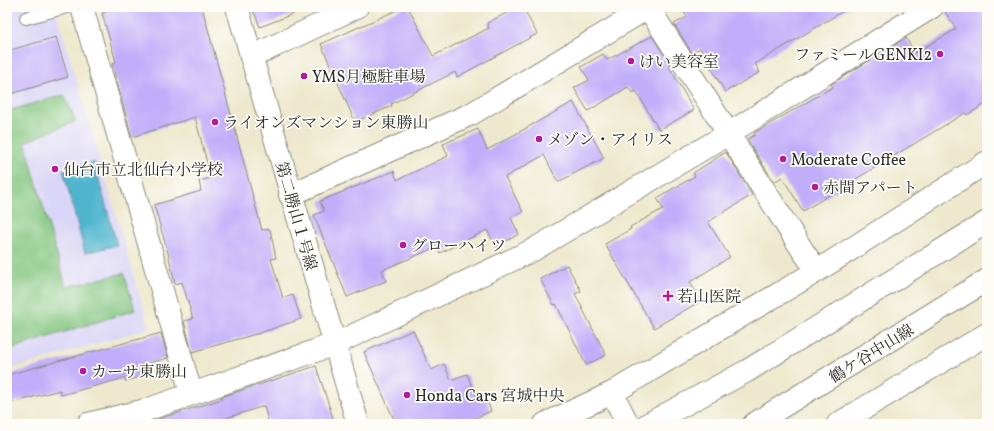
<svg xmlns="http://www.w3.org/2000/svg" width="994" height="431" font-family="Vollkorn,'Noto Serif JP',serif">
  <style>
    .built { fill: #dad6f7 }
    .green { fill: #82c57f; stroke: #567855 }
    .water { fill: #4fb5ce; stroke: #3d707c }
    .building { fill: #c1aefa }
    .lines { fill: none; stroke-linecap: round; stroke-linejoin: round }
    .service-casing { stroke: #8c8a7c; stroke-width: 14 }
    .minor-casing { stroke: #8c8a7c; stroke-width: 24 }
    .tertiary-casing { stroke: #8c8a7c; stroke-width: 24 }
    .service { stroke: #fff; stroke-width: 12 }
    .minor { stroke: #fff; stroke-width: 22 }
    .tertiary { stroke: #fff; stroke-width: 22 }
    .poi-dot { fill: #b5179e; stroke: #fdfcf7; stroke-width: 1.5 }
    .labels { text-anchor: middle; stroke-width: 3.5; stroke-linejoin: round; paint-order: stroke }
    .poi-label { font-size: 16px; fill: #2b2b2b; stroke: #fdfcf7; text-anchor: start }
    .street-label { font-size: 16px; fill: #2b2b2b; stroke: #fdfcf7 }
  </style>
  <rect width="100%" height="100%" fill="#fdfcf7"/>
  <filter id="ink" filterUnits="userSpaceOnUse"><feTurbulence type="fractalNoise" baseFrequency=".025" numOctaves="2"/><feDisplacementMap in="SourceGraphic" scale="8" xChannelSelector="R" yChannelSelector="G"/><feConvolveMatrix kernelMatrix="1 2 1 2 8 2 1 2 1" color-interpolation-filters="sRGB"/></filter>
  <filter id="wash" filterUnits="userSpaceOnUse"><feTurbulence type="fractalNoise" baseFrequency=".012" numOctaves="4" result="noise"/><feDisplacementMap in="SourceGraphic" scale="16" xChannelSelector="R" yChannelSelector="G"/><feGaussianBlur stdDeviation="0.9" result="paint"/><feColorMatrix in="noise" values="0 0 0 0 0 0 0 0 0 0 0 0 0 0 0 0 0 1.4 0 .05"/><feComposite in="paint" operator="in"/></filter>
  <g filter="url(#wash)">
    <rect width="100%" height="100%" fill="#eee9ce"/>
    <path class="built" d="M7 7H55L149 328 7 370Z"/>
    <path class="green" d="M64 95 76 121 25 142 66 287 124 273 135 310 7 350V111Z"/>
    <path class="water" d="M94 162 117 245 85 253 63 170Z"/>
    <g id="blocks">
      <path class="building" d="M122 7H202L262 230 270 229 276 258 271 259 283 298 293 295 301 319 260 333 192 352 184 321 193 319 182 282 175 284 168 253 154 205 201 191 199 181 211 178 195 117 132 137 112 64 116 62 102 13Z
        M252 7H308V8L260 27Z
        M404 7H408L433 56 489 28 487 23 518 7H523L537 34 457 77 455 72 391 104 392 106 355 122 321 44Z
        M681 7H850L755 64 760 72 725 92 700 48 692 53 674 24 687 17Z
        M944 7H987V103L967 115 965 113 803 211 782 177 774 182 747 139 755 135 754 133 833 87 831 84 906 38 915 53 956 29 944 10Z
        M652 36 670 64 668 65 694 110 659 130 636 91 632 93 628 87 588 111 574 88 589 80 581 67 603 54 607 60Z
        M56 37 68 77 7 95V51Z
        M573 102 604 158 558 182 544 155 505 177 523 212 511 218 519 234 496 247 487 230 440 253 437 247 382 270 386 281 347 297 314 215 324 211 320 201 394 171 397 180 448 156 443 144 478 129 487 150Z
        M726 152 752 195 708 222 730 257 690 282 701 301 654 328 605 244 631 229 630 227 663 209 657 198 695 176 693 173Z
        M567 265 581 291 575 294 606 355 586 365 556 304 554 305 540 279Z
        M413 330 431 370 444 364 451 380 467 374 477 397 484 394 491 411 462 424H396L364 352Z
        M161 333 168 358 141 365 144 376 125 381V378L61 395 60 390 7 404V375Z
        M316 366 335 424H269L264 406 220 420 222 424H153L152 421 222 399 221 397Z"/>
    </g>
  </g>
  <g filter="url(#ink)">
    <use href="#blocks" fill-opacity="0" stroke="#8c8a7c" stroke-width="1"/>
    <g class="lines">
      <defs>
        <path id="service" d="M26 18 67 7"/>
        <path id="minor" d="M82 7 191 393
          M648 7 803 251 817 271
          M251 57 357 7
          M290 195 471 114 649 7
          M612 393 628 424
          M88 424 146 410 335 344 533 250 728 134 932 7
          M545 424 612 393 817 271 987 162
          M838 424 987 334"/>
        <path id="tertiary" d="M237 7 358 424
          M648 424 747 371 987 222
          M754 424 987 280"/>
      </defs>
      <use href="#service" class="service-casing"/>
      <use href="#minor" class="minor-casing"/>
      <use href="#tertiary" class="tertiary-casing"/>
      <use href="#service" class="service"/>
      <use href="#minor" class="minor"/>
      <use href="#tertiary" class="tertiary"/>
    </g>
  </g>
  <g class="poi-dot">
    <circle cx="940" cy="54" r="4"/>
    <circle cx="631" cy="61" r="4"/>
    <circle cx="304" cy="76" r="4"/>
    <circle cx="215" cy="122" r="4"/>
    <circle cx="539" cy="139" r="4"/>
    <circle cx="783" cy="159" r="4"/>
    <circle cx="55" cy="169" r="4"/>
    <circle cx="815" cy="187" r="4"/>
    <circle cx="403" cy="245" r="4"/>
    <path d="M666 290h4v4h4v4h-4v4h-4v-4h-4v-4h4z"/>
    <circle cx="83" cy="371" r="4"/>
    <circle cx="407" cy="395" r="4"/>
  </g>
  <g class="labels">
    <g class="poi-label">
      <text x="932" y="60" text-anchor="end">ファミールGENKI2</text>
      <text x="639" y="67">けい美容室</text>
      <text x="312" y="82">YMS月極駐車場</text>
      <text x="223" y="128">ライオンズマンション東勝山</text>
      <text x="547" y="145">メゾン・アイリス</text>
      <text x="791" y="165">Moderate Coffee</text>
      <text x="63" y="175">仙台市立北仙台小学校</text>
      <text x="823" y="193">赤間アパート</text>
      <text x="411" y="251">グローハイツ</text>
      <text x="677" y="302">若山医院</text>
      <text x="91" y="377">カーサ東勝山</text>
      <text x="415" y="401">Honda Cars 宮城中央</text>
    </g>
    <g class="street-label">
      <text transform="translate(297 216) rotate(74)" y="6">第二勝山１号線</text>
      <text transform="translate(871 353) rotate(-32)" y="6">鶴ケ谷中山線</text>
    </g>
  </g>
  <rect width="994" height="431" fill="none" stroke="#fdfcf7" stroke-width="24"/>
</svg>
